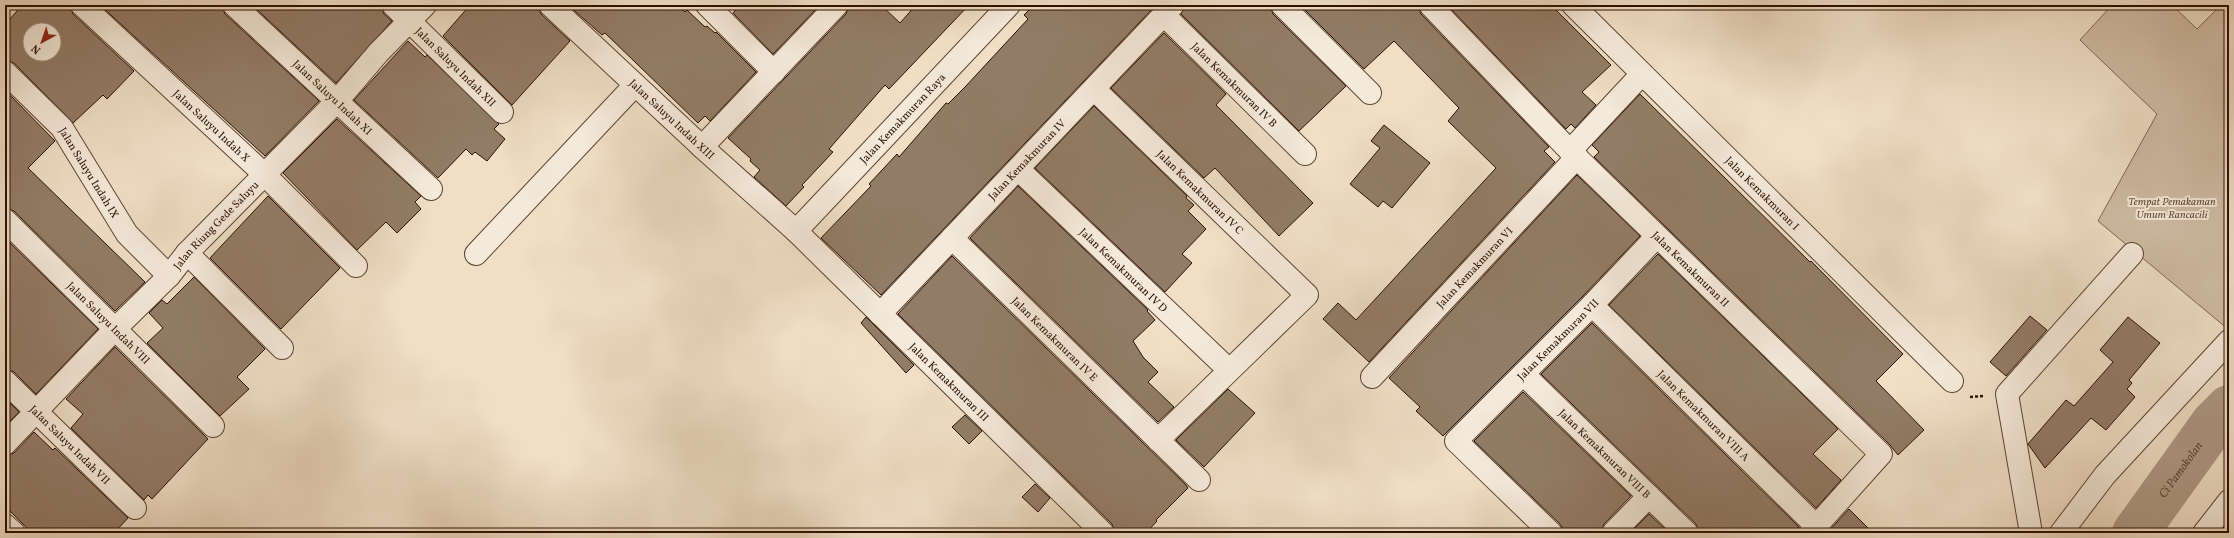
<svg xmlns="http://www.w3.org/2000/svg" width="2234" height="538" font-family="Vollkorn,serif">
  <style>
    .green { fill: #cfbca4; stroke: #7e6652 }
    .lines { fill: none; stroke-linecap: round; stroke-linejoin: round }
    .river { stroke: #ad9983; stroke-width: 46 }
    .building { fill: #927c67; stroke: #2c1000; fill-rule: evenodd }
    .street-casing { stroke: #5d4432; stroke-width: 24 }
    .path { stroke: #2c1000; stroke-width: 2.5; stroke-dasharray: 3 2; stroke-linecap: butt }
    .street { stroke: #f5eada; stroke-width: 22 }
    .labels { text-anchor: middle; stroke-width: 4; stroke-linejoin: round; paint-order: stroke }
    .street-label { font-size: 11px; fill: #2c1000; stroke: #f5eada }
    .park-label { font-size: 11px; font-style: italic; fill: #654c39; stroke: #f5eada }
    .water-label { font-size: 12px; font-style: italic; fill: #604734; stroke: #f5eada }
  </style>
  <rect width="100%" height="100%" fill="#f0dfc6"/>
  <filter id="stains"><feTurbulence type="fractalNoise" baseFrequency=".005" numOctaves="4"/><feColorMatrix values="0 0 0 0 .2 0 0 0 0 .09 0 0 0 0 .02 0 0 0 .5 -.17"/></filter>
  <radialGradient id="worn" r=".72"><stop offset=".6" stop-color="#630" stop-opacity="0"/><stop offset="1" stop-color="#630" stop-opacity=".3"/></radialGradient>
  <path class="green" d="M2112 5H2172L2197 29 2221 5H2229V330L2098 221 2157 114 2080 40Z"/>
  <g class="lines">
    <path class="river" id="s1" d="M2135 533 2214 423 2229 408"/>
  </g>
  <path class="building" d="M22 5H70L73 14 134 71 107 99 103 95 73 123 14 63 5 60V25ZM30 30H54V54H30Z
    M100 5H222L225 14 319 101 265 156Z
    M252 5H381L384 14 392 21 336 83Z
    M470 5H538L541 14 570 41 512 105 443 36Z
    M568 5H678L685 12 687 10 705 27 707 26 715 33 716 32 756 72 710 121 705 116 698 123 605 33 602 35Z
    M740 5H820L773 54 733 13Z
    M849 5H881L900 23 916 5H969L889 89 885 85 829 149 833 152 802 185 804 187 786 206 754 177 760 170 750 161 751 159 728 138 846 14Z
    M1034 5H1156L881 295 821 238 871 186 869 184 897 154 899 157 946 103 948 104 965 87 1028 19 1024 15Z
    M1185 5H1270L1273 14 1346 86 1299 131 1181 14Z
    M1300 5H1418L1421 14 1549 147 1544 151 1555 162 1369 362 1323 319 1338 303 1356 320 1496 168 1448 121 1459 108 1394 41 1364 69Z
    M1447 5H1551L1611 65 1582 92 1596 105 1575 128 1571 124 1566 129Z
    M1164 33 1226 94 1216 105 1313 203 1279 236 1215 168 1204 178 1111 88Z
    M408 41 425 57 427 55 499 124 494 129 505 139 487 161 475 152 472 155 466 149 438 178 354 100Z
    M5 90 55 141 28 168 145 282 115 311 14 211 5 208Z
    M1640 94 1810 262 1811 261 1903 354 1876 381 1924 430 1898 455 1890 445 1594 157 1599 152 1592 145Z
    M1094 106 1187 196 1186 198 1194 205 1188 211 1206 229 1182 254 1192 263 1165 292 1035 168Z
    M337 119 421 196 415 202 421 209 397 233 386 222 357 250 283 173Z
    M1384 125 1430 163 1392 208 1383 201 1378 207 1350 184 1380 148 1371 141Z
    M1577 175 1640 236 1583 296 1443 436 1416 411 1420 407 1389 378Z
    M1018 186 1148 310 1147 311 1155 320 1133 341 1143 357 1158 372 1148 382 1174 407 1158 422 970 238Z
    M268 196 340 268 281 329 210 258Z
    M5 238 98 329 36 394 14 372 5 369Z
    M1658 254 1838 429 1813 454 1841 480 1816 508 1609 305Z
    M952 256 1186 485 1188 488 1156 520 1157 521 1146 533H1115L1112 524 898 314Z
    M194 277 265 349 237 377 249 389 220 416 147 343 163 328 149 313 162 300 167 304Z
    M2030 316 2047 330 2006 376 1990 362Z
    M866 317 914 365 906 373 861 323Z
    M2128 317 2160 343 2129 380 2132 383 2127 389 2135 397 2106 430 2091 418 2045 468 2028 444 2066 400 2074 406 2113 362 2100 350Z
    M1592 323 1799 527 1798 533H1699L1696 524 1541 374Z
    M115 347 208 439 152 499 148 495 144 500 71 428 83 414 66 399Z
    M1228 389 1255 413 1204 467 1176 440Z
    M1523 392 1631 496 1604 524 1601 533H1566L1560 524 1474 441Z
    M5 398 19 412 5 426Z
    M965 415 982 431 969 444 952 427Z
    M34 432 53 450 55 448 128 518 114 533H32L5 506V456L14 453Z
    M1035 484 1050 498 1038 512 1022 497Z
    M1849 509 1873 533H1827Z
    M1649 514 1669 533H1630Z"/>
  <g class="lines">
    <defs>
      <g id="street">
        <path id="s2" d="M82 5 264 174 356 266"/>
        <path id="s3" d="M234 5 431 189"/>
        <path id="s4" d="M393 5 502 112"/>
        <path id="s5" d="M550 5 702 147 796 231 1103 533"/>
        <path d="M707 5 774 72"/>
        <path d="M1282 5 1370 93"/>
        <path id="s6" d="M1430 5 1570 151 1881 454 1810 533"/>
        <path id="s7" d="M1573 5 1952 381"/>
        <path id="s8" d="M1164 15 1305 154"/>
        <path id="s9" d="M5 72 62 128 127 234 169 276"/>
        <path id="s10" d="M1094 89 1307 295 1158 440"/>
        <path d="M702 147 837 5"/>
        <path d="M1570 151 1641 75"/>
        <path id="s11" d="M1018 169 1229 370"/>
        <path id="s12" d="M5 220 213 426"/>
        <path id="s13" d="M796 231 1009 5"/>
        <path id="s14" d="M952 238 1199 480"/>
        <path d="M187 253 282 348"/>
        <path d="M476 254 635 85"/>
        <path id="s15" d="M1592 305 1816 526"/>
        <path id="s16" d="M880 314 1173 5"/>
        <path id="s17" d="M1523 374 1687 533"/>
        <path id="s18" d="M1372 377 1577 157"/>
        <path id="s19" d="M5 381 135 508"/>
        <path id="s20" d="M5 444 115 329 169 276 187 253 337 101 379 52 425 5"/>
        <path d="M5 525 14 533"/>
        <path id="s21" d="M1551 533 1456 441 1592 305 1657 236"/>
        <path d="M1613 533 1649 496"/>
        <path d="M2031 533 2007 394 2132 254"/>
        <path d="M2061 533 2105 475 2229 341"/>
        <path d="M2204 533 2229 501"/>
      </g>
    </defs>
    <use href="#street" class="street-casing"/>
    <path class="path" d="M1970 397 1983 396"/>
    <use href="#street" class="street"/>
  </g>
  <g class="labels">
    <g class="street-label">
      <text dy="4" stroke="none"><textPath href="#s4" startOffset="88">Jalan Saluyu Indah XII</textPath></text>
      <text dy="4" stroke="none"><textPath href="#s8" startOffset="99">Jalan Kemakmuran IV B</textPath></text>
      <text dy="4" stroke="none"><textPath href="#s3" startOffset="135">Jalan Saluyu Indah XI</textPath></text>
      <text dy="4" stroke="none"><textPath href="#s13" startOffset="155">Jalan Kemakmuran Raya</textPath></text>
      <text dy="4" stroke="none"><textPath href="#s5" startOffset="167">Jalan Saluyu Indah XIII</textPath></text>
      <text dy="4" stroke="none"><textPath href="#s2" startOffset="177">Jalan Saluyu Indah X</textPath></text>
      <text dy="4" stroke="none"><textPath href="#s16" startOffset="213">Jalan Kemakmuran IV</textPath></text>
      <text dy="4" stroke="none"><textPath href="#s9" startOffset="132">Jalan Saluyu Indah IX</textPath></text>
      <text dy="4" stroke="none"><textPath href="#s10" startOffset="148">Jalan Kemakmuran IV C</textPath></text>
      <text dy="4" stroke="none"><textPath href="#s7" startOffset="267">Jalan Kemakmuran I</textPath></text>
      <text dy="4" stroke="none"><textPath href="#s20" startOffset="304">Jalan Riung Gede Saluyu</textPath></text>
      <text dy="4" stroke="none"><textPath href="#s18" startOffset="150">Jalan Kemakmuran VI</textPath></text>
      <text dy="4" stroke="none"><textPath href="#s6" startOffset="371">Jalan Kemakmuran II</textPath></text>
      <text dy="4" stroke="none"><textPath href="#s11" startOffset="146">Jalan Kemakmuran IV D</textPath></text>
      <text dy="4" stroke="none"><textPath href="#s12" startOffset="146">Jalan Saluyu Indah VIII</textPath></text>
      <text dy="4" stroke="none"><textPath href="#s14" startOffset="144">Jalan Kemakmuran IV E</textPath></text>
      <text dy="4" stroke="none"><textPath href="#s21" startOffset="276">Jalan Kemakmuran VII</textPath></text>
      <text dy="4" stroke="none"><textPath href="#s5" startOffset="549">Jalan Kemakmuran III</textPath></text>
      <text dy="4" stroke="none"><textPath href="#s15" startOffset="157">Jalan Kemakmuran VIII A</textPath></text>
      <text dy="4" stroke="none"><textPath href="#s19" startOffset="91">Jalan Saluyu Indah VII</textPath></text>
      <text dy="4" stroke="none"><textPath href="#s17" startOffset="114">Jalan Kemakmuran VIII B</textPath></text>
    </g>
    <g class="park-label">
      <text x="2172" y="205">Tempat Pemakaman<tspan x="2172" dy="13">Umum Rancacili</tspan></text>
    </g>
    <g class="water-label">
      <text dy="4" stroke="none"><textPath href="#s1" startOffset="78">Ci Pamokolan</textPath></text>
    </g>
  </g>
  <rect width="2234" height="538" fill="none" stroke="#f0dfc6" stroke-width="20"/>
  <rect x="6" y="6" width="2222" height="526" fill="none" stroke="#2c1000" stroke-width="2"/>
  <rect x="10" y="10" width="2214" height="518" fill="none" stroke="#2c1000"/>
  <g transform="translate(42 42) rotate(220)"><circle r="19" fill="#f5eada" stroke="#a59383"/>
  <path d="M0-3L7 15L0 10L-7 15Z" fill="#8f2418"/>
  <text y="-6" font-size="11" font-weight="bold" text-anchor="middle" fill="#2c1000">N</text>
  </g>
  <rect width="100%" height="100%" filter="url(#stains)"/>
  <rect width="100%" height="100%" fill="url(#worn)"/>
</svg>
